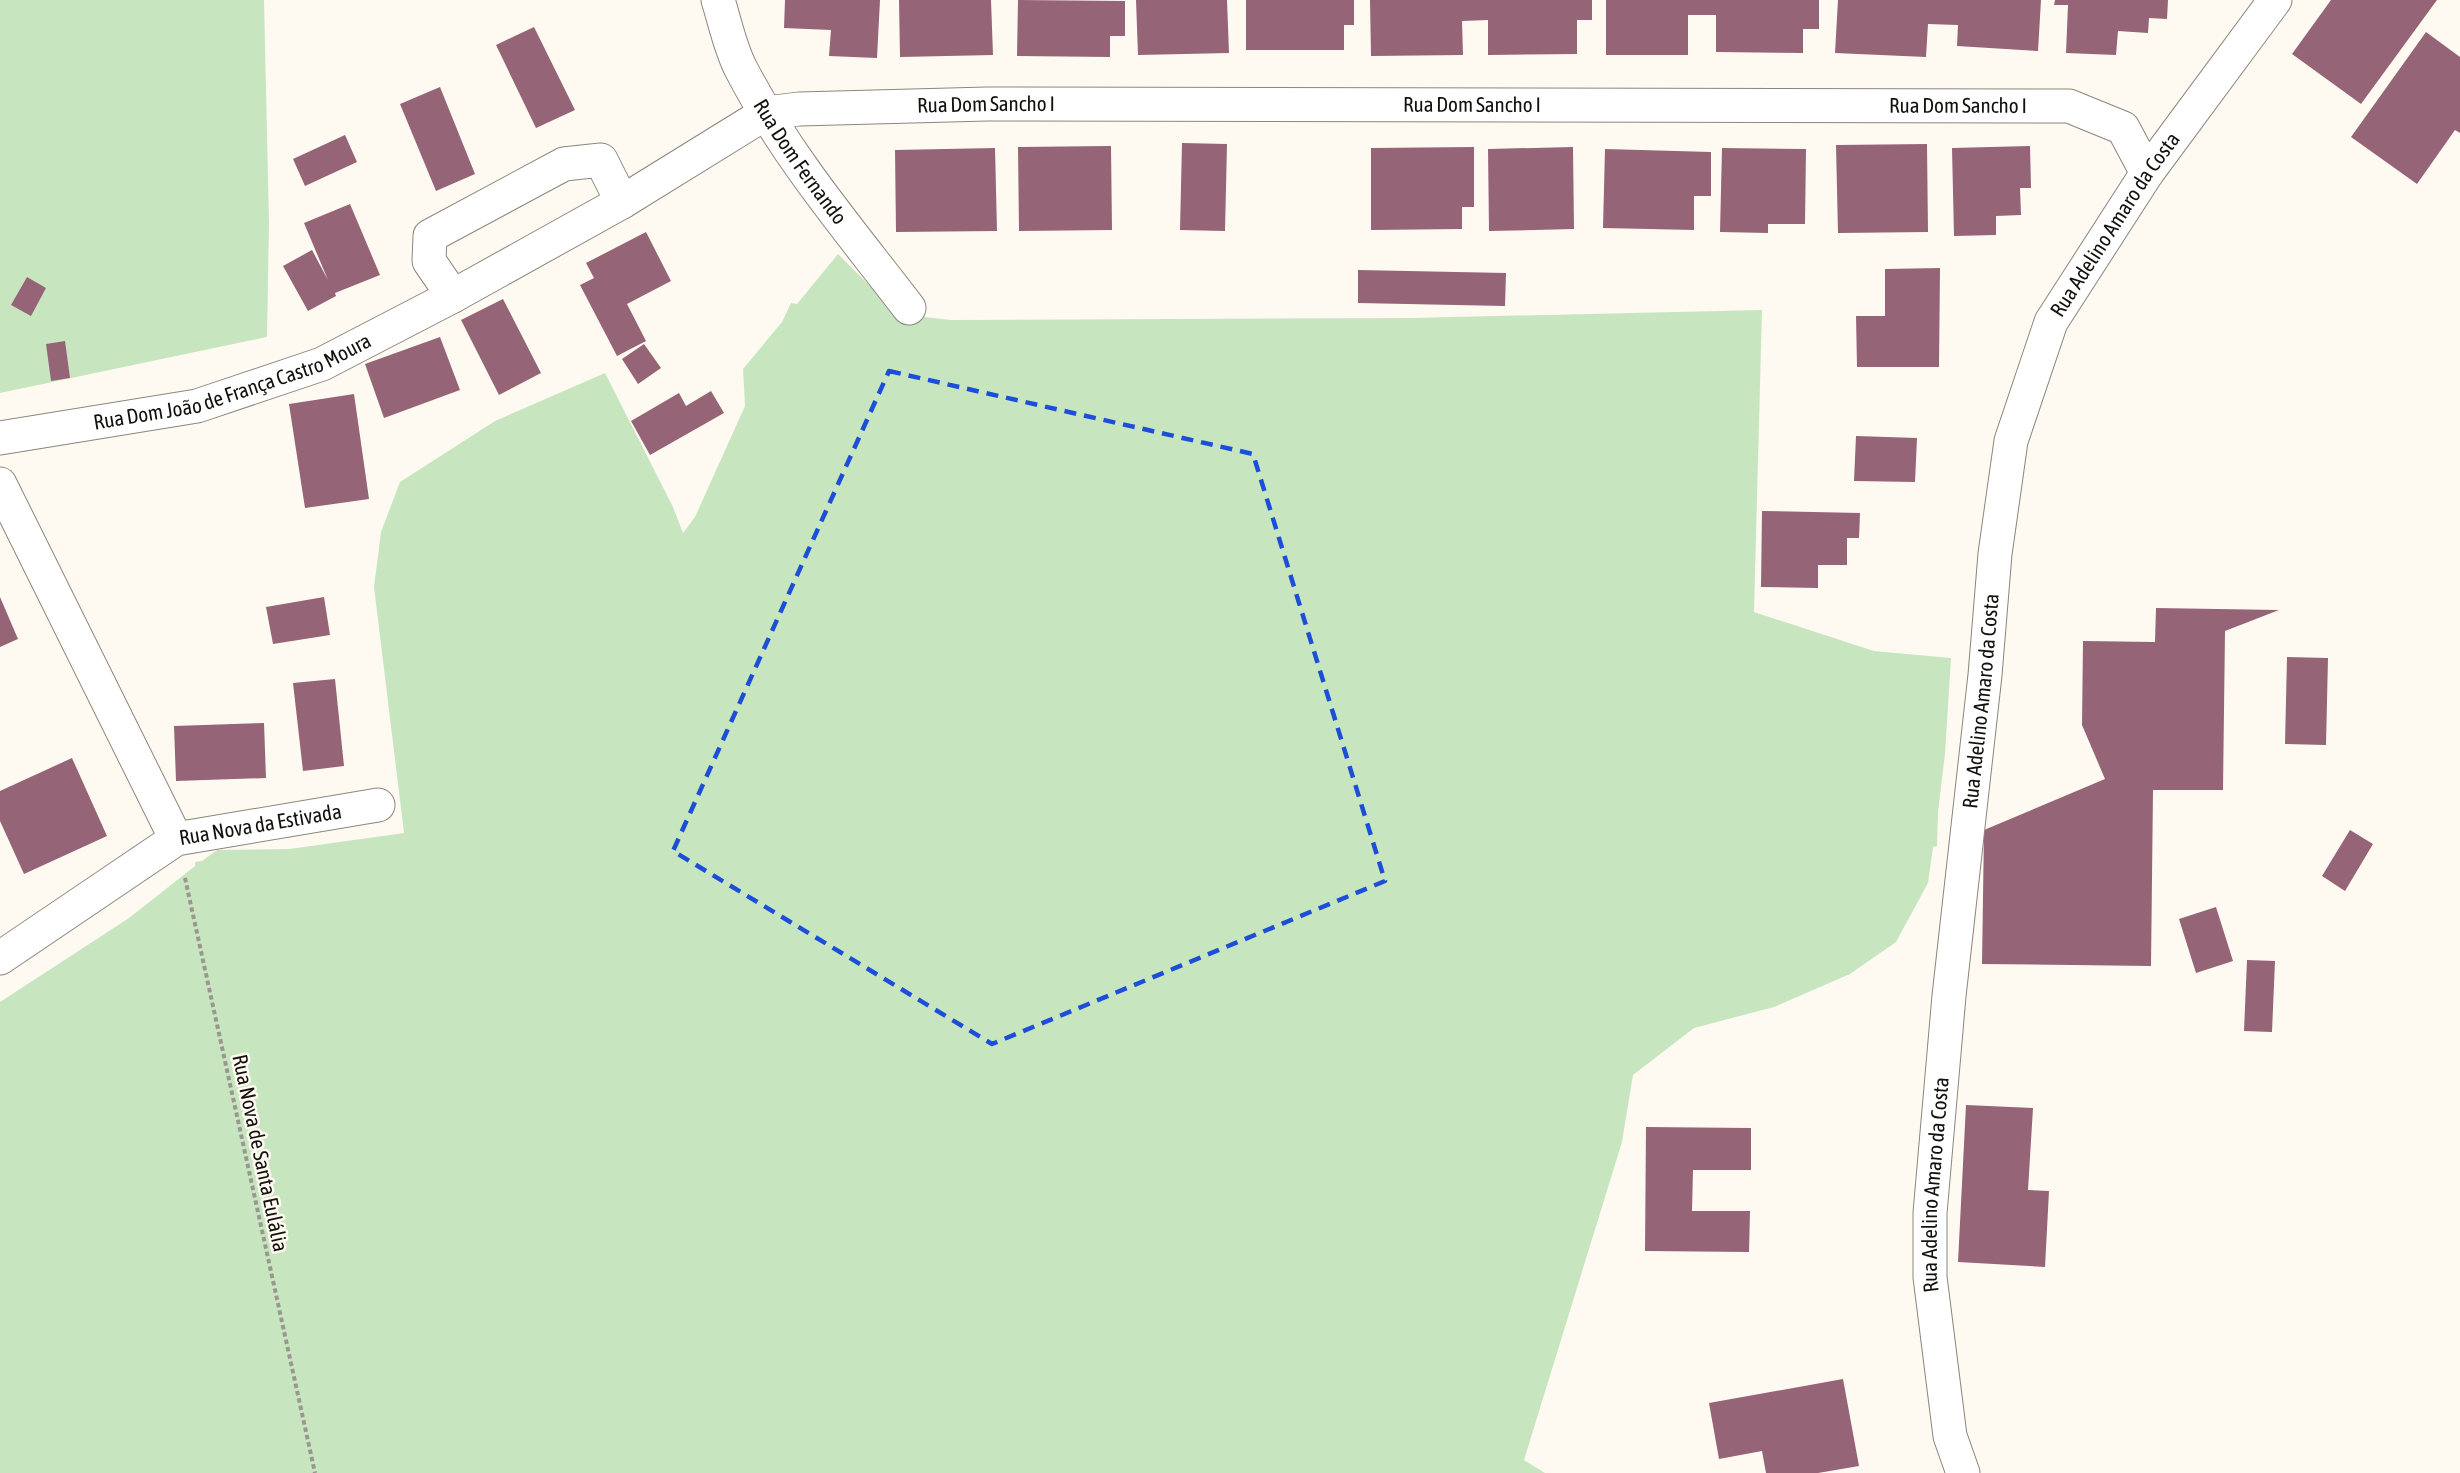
<svg xmlns="http://www.w3.org/2000/svg" width="2460" height="1473" font-family="'Asap Condensed',sans-serif">
  <style>
    .green { fill: #c7e6c0 }
    .building { fill: #956476 }
    .lines { fill: none; stroke-linecap: round; stroke-linejoin: round }
    .minor-casing { stroke: #8b867d; stroke-width: 35 }
    .tertiary-casing { stroke: #8b867d; stroke-width: 35 }
    .path { stroke: #9a9791; stroke-width: 4; stroke-dasharray: 4.5 3; stroke-linecap: butt }
    .minor { stroke: #fff; stroke-width: 33 }
    .tertiary { stroke: #fff; stroke-width: 33 }
    .marked { fill: none; stroke: #1d4ed8; stroke-width: 4.5; stroke-dasharray: 12 8; stroke-linejoin: round }
    .labels { text-anchor: middle; stroke-width: 5; stroke-linejoin: round; paint-order: stroke }
    .street-label { font-size: 21px; fill: #13110e; stroke: #fefaf1 }
  </style>
  <rect width="100%" height="100%" fill="#fefaf1"/>
  <path class="green" d="M0 0H264L269 223 267 337 0 393Z
    M838 254 898 314 951 320 1410 318 1762 310 1754 612 1874 651 1951 658 1945 754 1938 812 1937 846 1933 847 1928 883 1896 942 1850 974 1774 1007 1694 1028 1633 1075 1622 1142 1524 1460 1545 1473H0V1002L129 918 195 866V862L202 861 217 850 289 849 404 833 374 587 381 532 400 482 495 421 605 373 673 507 683 533 695 517 745 406 743 369 782 322 791 303 797 304Z"/>
  <path class="building" d="M785 0H880L877 58 829 56 831 30 784 28Z
    M899 0H991L993 55 900 57Z
    M1018 0 1125 1V36H1110V57L1017 56Z
    M1136 0H1227L1229 53 1138 55Z
    M1246 0H1354V25H1344V50H1246Z
    M1370 0H1592V20H1577V54L1488 55V20L1462 21 1463 55 1371 56Z
    M1606 0H1819V29H1803V53L1716 52V15H1688V55H1606Z
    M1838 0H2041L2038 51 1957 46 1958 25 1928 24 1926 57 1835 53Z
    M2055 0H2168L2167 19 2149 18 2148 33 2118 31 2116 55 2066 53 2068 5H2054Z
    M2331 0H2437L2361 104 2292 54Z
    M534 27 575 110 536 128 496 45Z
    M2426 32 2460 57V133L2455 130 2417 184 2351 137Z
    M440 87 475 174 436 191 400 104Z
    M345 135 357 162 305 186 293 159Z
    M1182 143 1227 144 1225 231 1180 230Z
    M1927 144 1928 232 1838 233 1836 145Z
    M1111 146 1112 230 1019 231 1018 147Z
    M2030 146 2031 188H2020L2021 215 1996 216V235L1954 236 1952 148Z
    M1474 147V207H1462V229L1371 230V148Z
    M1573 147 1574 229 1489 231 1488 149Z
    M995 148 997 231 896 232 895 150Z
    M1722 148 1806 149 1805 224H1768V233L1720 232Z
    M1605 149 1711 152V196H1694V230L1603 228Z
    M350 204 380 275 335 293 336 296 308 311 283 266 312 250 328 280 304 223Z
    M646 232 671 281 627 304 646 341 617 356 580 285 594 278 586 263Z
    M1940 268 1939 367H1857L1856 316H1885V269Z
    M1358 270 1506 273 1505 306 1358 303Z
    M27 277 46 288 31 316 11 305Z
    M503 299 541 373 499 395 461 320Z
    M440 337 460 390 384 418 365 364Z
    M65 341 70 378 51 381 46 344Z
    M644 344 661 368 638 384 622 359Z
    M711 391 724 413 650 455 631 421 679 393 686 406Z
    M354 394 369 499 305 508 289 404Z
    M1856 436 1917 438 1915 482 1854 481Z
    M1762 511 1860 513 1859 538H1847V565H1818V588L1761 587Z
    M0 597 18 639 0 647Z
    M324 597 330 635 273 644 266 607Z
    M2156 608 2279 610 2225 631 2223 790H2153L2151 966 1982 964 1984 830 2105 779 2082 725 2083 641 2155 642Z
    M2287 657 2328 658 2326 745 2285 744Z
    M335 679 344 766 303 771 293 683Z
    M264 723 266 778 176 781 174 726Z
    M72 758 107 836 24 874 0 821V791Z
    M2350 830 2373 844 2345 891 2322 876Z
    M2216 907 2233 961 2196 973 2179 919Z
    M2247 960 2275 961 2272 1032 2244 1031Z
    M1966 1105 2033 1108 2028 1190 2049 1191 2045 1267 1958 1262Z
    M1646 1127 1751 1128V1170H1693L1692 1211H1750L1749 1252 1645 1251Z
    M1843 1379 1859 1466 1818 1473H1766L1762 1451 1719 1459 1709 1403Z"/>
  <g class="lines">
    <defs>
      <g id="minor">
        <path id="s1" d="M718 0C725 22 730 48 741 69 786 156 850 231 909 308"/>
        <path d="M453 296 429 261 430 236 564 164 601 160 622 202"/>
        <path id="s2" d="M0 438 197 406 322 364 453 296 622 202 766 113 799 109 987 104 2069 106 2123 128 2147 173"/>
        <path d="M0 484 176 839"/>
        <path id="s3" d="M0 958 176 839 378 805"/>
      </g>
      <g id="tertiary">
        <path id="s4" d="M1963 1473 1950 1436 1930 1277V1213L1949 996 1985 675 1995 554 2011 441 2051 322 2147 173 2275 0"/>
      </g>
    </defs>
    <use href="#minor" class="minor-casing"/>
    <use href="#tertiary" class="tertiary-casing"/>
    <path class="path" d="M185 878 315 1473"/>
    <use href="#minor" class="minor"/>
    <use href="#tertiary" class="tertiary"/>
  </g>
  <path class="marked" d="M889 371 1253 454 1385 881 992 1044 673 851Z"/>
  <g class="labels">
    <g class="street-label">
      <text dy="7" stroke="none"><textPath href="#s2" startOffset="1062">Rua Dom Sancho I</textPath></text>
      <text dy="7" stroke="none"><textPath href="#s2" startOffset="1548">Rua Dom Sancho I</textPath></text>
      <text dy="7" stroke="none"><textPath href="#s2" startOffset="2034">Rua Dom Sancho I</textPath></text>
      <text dy="7" stroke="none"><textPath href="#s1" startOffset="183">Rua Dom Fernando</textPath></text>
      <text dy="7" stroke="none"><textPath href="#s4" startOffset="1282">Rua Adelino Amaro da Costa</textPath></text>
      <text dy="7" stroke="none"><textPath href="#s2" startOffset="240">Rua Dom João de França Castro Moura</textPath></text>
      <text dy="7" stroke="none"><textPath href="#s4" startOffset="778">Rua Adelino Amaro da Costa</textPath></text>
      <text dy="7" stroke="none"><textPath href="#s3" startOffset="298">Rua Nova da Estivada</textPath></text>
      <text transform="translate(260 1153) rotate(78)" y="7">Rua Nova de Santa Eulália</text>
      <text dy="7" stroke="none"><textPath href="#s4" startOffset="292">Rua Adelino Amaro da Costa</textPath></text>
    </g>
  </g>
</svg>
